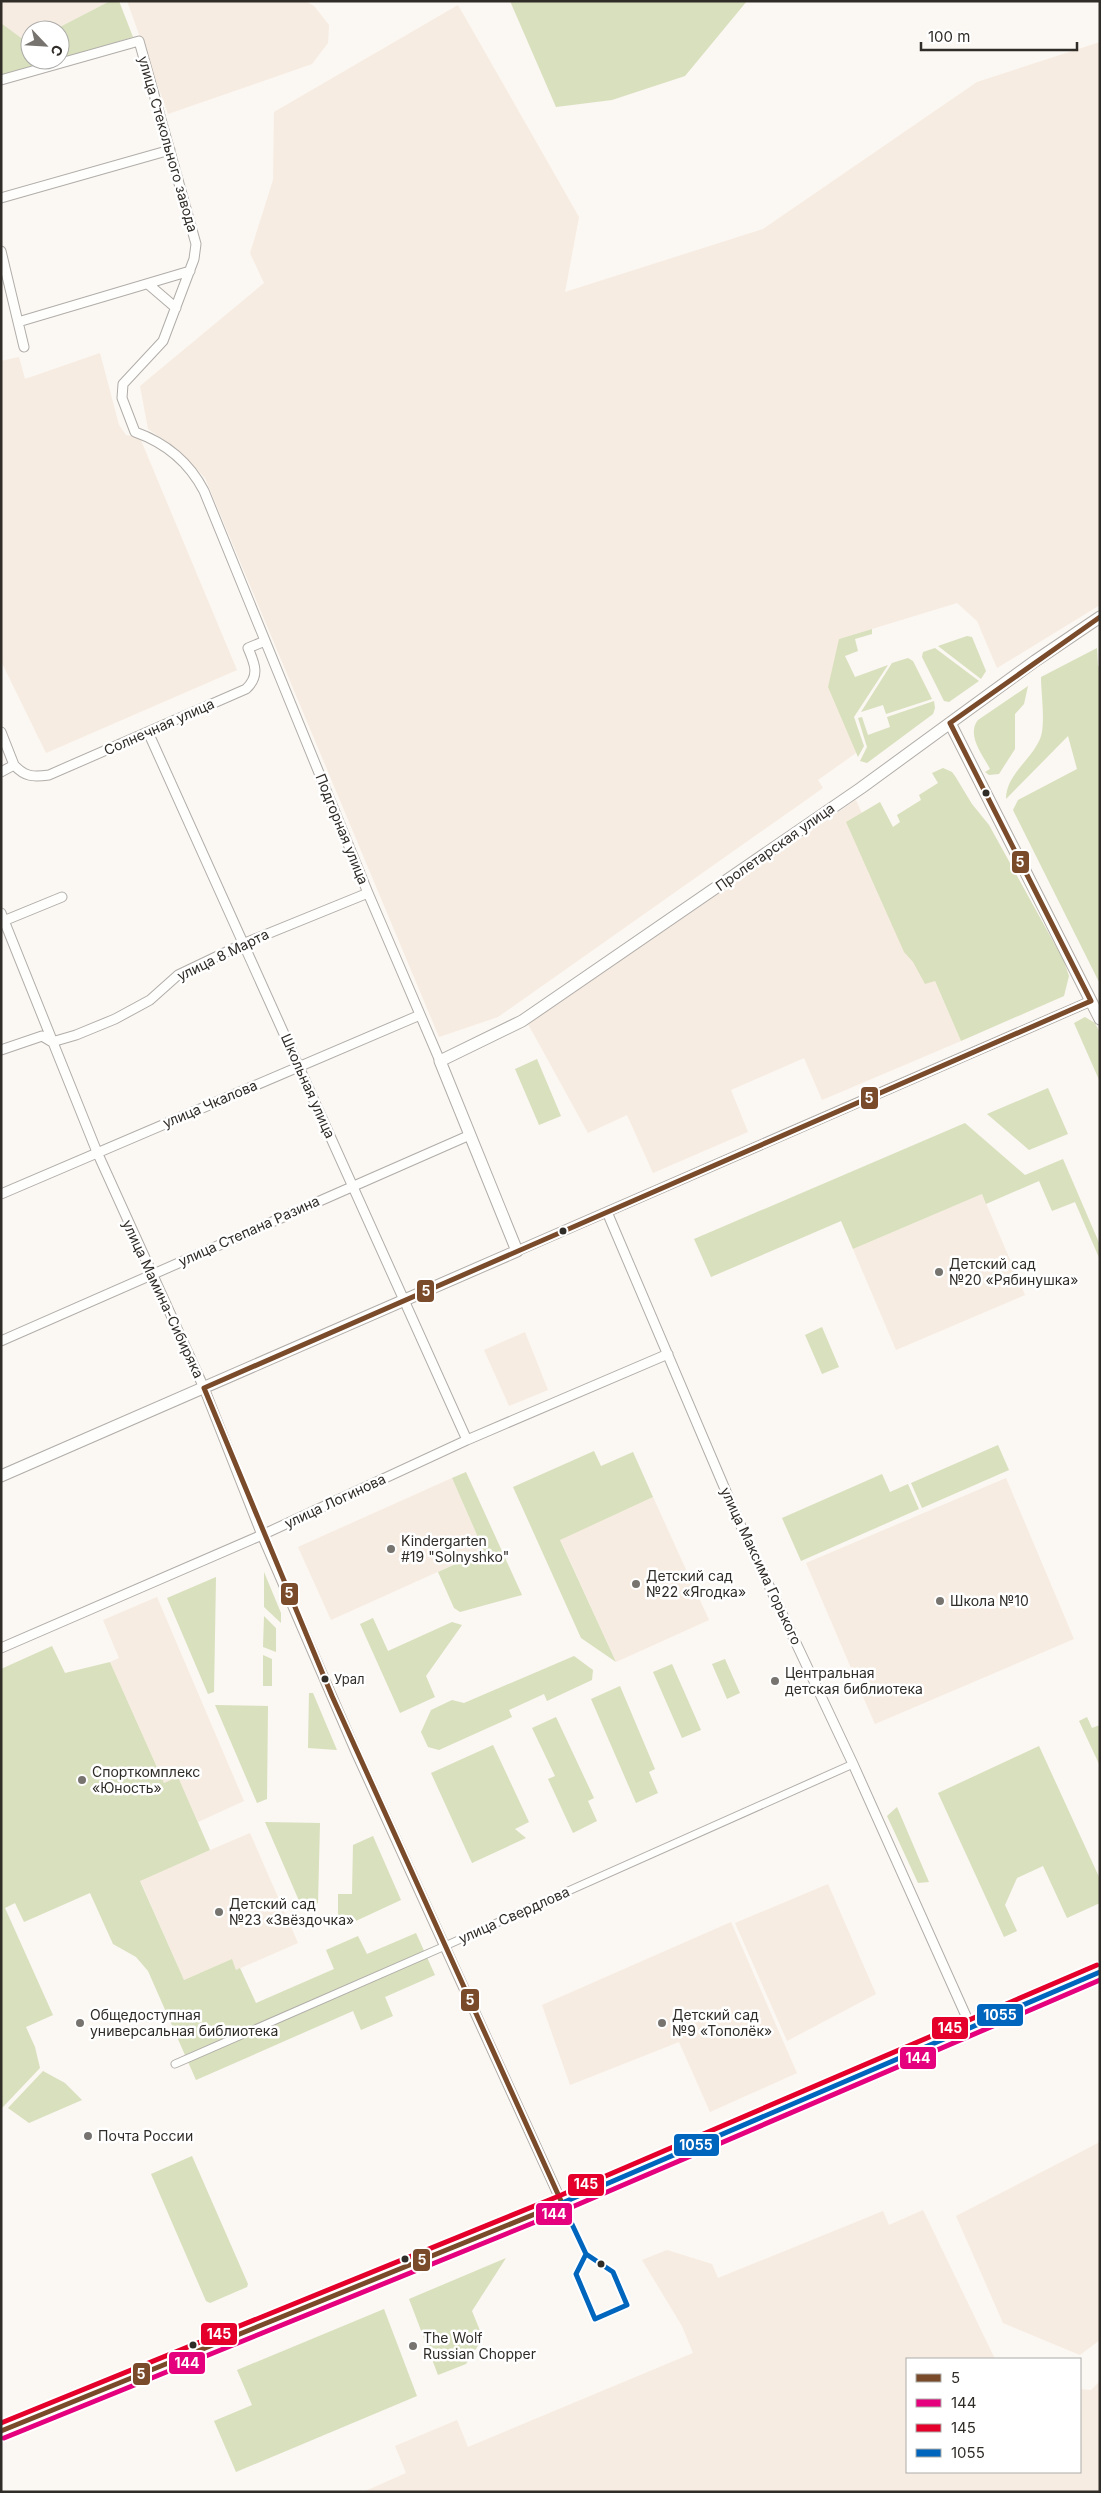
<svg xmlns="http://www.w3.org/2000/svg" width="1101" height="2493" font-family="Inter,sans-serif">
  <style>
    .built { fill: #f7ece1 }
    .green { fill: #d9e0bd }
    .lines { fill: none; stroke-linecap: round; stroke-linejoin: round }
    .pedestrian-casing { stroke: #b1ada9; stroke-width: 9 }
    .minor-casing { stroke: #b1ada9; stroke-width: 11 }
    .tertiary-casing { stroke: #b1ada9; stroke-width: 13 }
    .primary-casing { stroke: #b1ada9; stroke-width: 16 }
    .pedestrian { stroke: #fefefd; stroke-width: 7 }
    .minor { stroke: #fefefd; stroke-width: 9 }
    .tertiary { stroke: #fefefd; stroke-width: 11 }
    .primary { stroke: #fefefd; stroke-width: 14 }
    .bus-1-casing { stroke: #fff; stroke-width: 9 }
    .bus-2-casing { stroke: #fff; stroke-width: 9 }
    .bus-3-casing { stroke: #fff; stroke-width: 9 }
    .bus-4-casing { stroke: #fff; stroke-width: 9 }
    .bus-1 { stroke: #7a4b2a; stroke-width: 5 }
    .bus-2 { stroke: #e5007d; stroke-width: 5 }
    .bus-3 { stroke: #e4002b; stroke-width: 5 }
    .bus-4 { stroke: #0065bd; stroke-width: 5 }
    .bus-dot { fill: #302c28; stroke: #fff; stroke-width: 2 }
    .poi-dot { fill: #77736f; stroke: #fff; stroke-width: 2 }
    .labels { text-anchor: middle; stroke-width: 5; stroke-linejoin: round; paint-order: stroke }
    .bus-label { font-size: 13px; fill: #302c28; stroke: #fff; text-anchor: start }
    .street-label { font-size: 14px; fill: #302c28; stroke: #fff }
    .poi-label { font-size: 14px; fill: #302c28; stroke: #fff; text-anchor: start }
    .line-badge { stroke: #fff; stroke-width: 2 }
    .badge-label { font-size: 14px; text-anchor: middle; font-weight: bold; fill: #fff }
  </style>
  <rect width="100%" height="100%" fill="#fbf7f2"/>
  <path class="built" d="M1 1H110L54 30H30V42L28 43 1 23Z
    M127 1H305L314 6 329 25 328 43 312 64 168 114Z
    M458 5 579 217 565 292 763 229 977 82 1100 42V605L997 668 977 621 957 603 839 639 856 753 818 780 823 788 498 1017 439 1037 205 478 179 450 148 429 140 386 264 283 250 253 273 180 274 112Z
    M100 353 119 425 126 435 140 438 237 670 46 753 1 661V361L19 357 25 379Z
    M856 800 961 1041 822 1100 804 1058 731 1090 748 1132 653 1173 627 1115 588 1133 528 1024Z
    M982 1194 1025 1295 896 1350 853 1249Z
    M525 1332 548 1390 509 1406 484 1350Z
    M452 1478 484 1551 331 1620 298 1547Z
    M1006 1478 1074 1639 875 1724 860 1690 871 1685 865 1670 854 1675 806 1563Z
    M653 1497 709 1620 616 1662 560 1539Z
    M157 1597 244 1801 198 1822 178 1778 164 1783 110 1662 119 1658 103 1620Z
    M250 1833 298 1943 236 1970 232 1960 184 1980 140 1880Z
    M828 1884 876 1994 787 2041 735 1923Z
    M731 1922 797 2073 710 2112 679 2042 570 2085 542 2005Z
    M1100 2142V2340L1080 2355 1003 2323 956 2216Z
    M923 2210 995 2359H907V2472H1080V2389L1091 2390 1100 2381V2492H363L406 2473 395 2446 457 2420 468 2447 693 2353 682 2326 642 2260 667 2250 712 2264 718 2278 883 2211 889 2225Z"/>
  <path class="green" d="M110 1H119L133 37 60 59V30H54Z
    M510 1H747L685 76 612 100 556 107Z
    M1 23 28 43 30 42V60H57L1 76Z
    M872 629V634L855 639 858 651 845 656 855 677 888 665 854 717 864 746 858 757 828 687 839 639Z
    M967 636 972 637 986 671 981 679 938 646Z
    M935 648 979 681 949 702 944 701 922 657 923 652Z
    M1097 648 1098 666 1100 667V984L1013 810 1018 800 1077 769 1068 736 1006 799C1006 775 1031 760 1040 739 1046 725 1041 693 1041 677Z
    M908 658 913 661 932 699 886 714 883 705 861 712 892 663Z
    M1028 686 1024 704 1015 714V749L999 774 989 775 985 772 990 769C983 755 966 735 978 720Z
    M934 701 935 708 933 714 867 763 860 761 867 747 858 718 862 717 868 735 890 727 887 717Z
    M943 768 952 772 955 776 972 804 989 825 1064 961 1069 976 1064 996 961 1041 935 981 925 984 913 962 904 952 846 822 880 802 893 827 900 822 897 815 921 800 919 795 938 783 932 773Z
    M1085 1017 1095 1023 1100 1033V1082L1074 1023Z
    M537 1059 561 1116 539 1125 515 1069Z
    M1048 1088 1068 1134 1029 1150 987 1114Z
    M965 1123 1025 1175 1063 1159 1100 1245V1260L1075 1202 1052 1211 1039 1181 986 1204 982 1194 853 1249 841 1221 711 1277 694 1239Z
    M822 1327 839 1367 822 1374 805 1335Z
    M998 1445 1009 1470 922 1508 911 1483Z
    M594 1451 601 1466 633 1452 653 1497 560 1540 616 1662 581 1638 513 1487Z
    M466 1472 522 1595 460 1612 454 1608 438 1572 484 1551 452 1478Z
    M882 1474 890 1492 908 1484 919 1509 801 1561 782 1518Z
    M264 1572 281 1613V1623L264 1607Z
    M216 1577 214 1692 208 1694 167 1598Z
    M264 1616 276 1628V1652L263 1647Z
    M373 1618 388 1651 452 1622 462 1625 426 1676 435 1697 400 1713 360 1624Z
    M52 1646 65 1673 110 1662 164 1783 178 1777 210 1850 140 1881 184 1980 232 1959 236 1970 240 1968 256 2003 334 1969 326 1950 358 1936 367 1954 416 1933 435 1975 385 1997 393 2016 361 2030 353 2011 196 2080 148 1971 136 1957 113 1944 90 1893 24 1922 15 1903 5 1908 53 2015 26 2027 35 2047 40 2068 2 2108 1 1669Z
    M263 1655 272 1659V1686H263Z
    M574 1656 593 1670 592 1680 547 1701 544 1694 509 1710 512 1717 439 1750 428 1747 421 1732 431 1710 452 1700 464 1703Z
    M725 1659 740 1693 727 1699 712 1664Z
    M672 1664 701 1730 682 1738 653 1672Z
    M620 1686 655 1769 649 1772 658 1793 636 1803 591 1699Z
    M309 1693H313L337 1750 308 1748Z
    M215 1705 268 1706 267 1799 257 1803Z
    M556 1717 594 1798 588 1801 597 1821 573 1833 548 1779 555 1776 532 1728Z
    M1087 1717 1092 1728 1100 1725V1766L1079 1721Z
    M493 1745 529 1822 515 1829 526 1838 472 1863 431 1773Z
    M1039 1746 1100 1879V1903L1067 1918 1043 1866 1017 1878 1005 1905 1017 1931 1004 1937 938 1793Z
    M897 1807 929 1882 918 1883 887 1816Z
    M265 1822 320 1823 318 1903 303 1910Z
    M373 1836 401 1900 345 1926 338 1922V1894H352L353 1845Z
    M43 2071 65 2083 82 2100 29 2123 8 2108Z
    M192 2156 248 2284 247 2287 210 2303 206 2301 151 2174Z
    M506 2258 472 2311 483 2338 466 2364 438 2375 409 2299Z
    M384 2309 417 2396 236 2472 214 2421 252 2405 237 2370Z"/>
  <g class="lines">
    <defs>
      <path id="pedestrian" d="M175 2064 445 1946 853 1764"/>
      <path id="minor" d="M1 80 139 41 196 244 194 259 163 341 123 384 122 398 135 432C166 443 189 462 204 491L368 893 440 1061
        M1 198 170 150
        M1 251 24 347
        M148 284 176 308
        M18 322 190 271
        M1 732 14 765
        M148 732 467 1440
        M1 772 14 765C25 777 33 777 49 775L246 689C260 676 255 664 248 648L265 641
        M1 913 97 1152 204 1388 262 1535 356 1752 562 2203
        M1 922 62 897
        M1 1050 42 1036 52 1042 76 1035 115 1019 150 1000 178 975 245 943 368 893
        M1 1194 420 1015
        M607 1212 739 1522 853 1764 971 2027
        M517 1251 1091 1001
        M1 1341 470 1135
        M1 1648 262 1535 467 1440 668 1354"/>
      <path id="tertiary" d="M950 723 1100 1019
        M1 1476 517 1251 440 1061 522 1021 861 788 1035 661 1100 617"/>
      <path id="primary" d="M1 2431 562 2203 1100 1972"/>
    </defs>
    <use href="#pedestrian" class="pedestrian-casing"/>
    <use href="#minor" class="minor-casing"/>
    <use href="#tertiary" class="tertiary-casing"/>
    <use href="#primary" class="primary-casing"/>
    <use href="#pedestrian" class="pedestrian"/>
    <use href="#minor" class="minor"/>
    <use href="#tertiary" class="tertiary"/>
    <use href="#primary" class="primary"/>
    <defs>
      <path id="bus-1" d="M950 723 1091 1001
        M950 723 1100 617
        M204 1388 1091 1001
        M204 1388 332 1696 562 2203
        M1 2431 562 2203"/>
      <path id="bus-2" d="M4 2438 565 2210 1100 1980"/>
      <path id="bus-3" d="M1 2423 559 2196 1097 1965"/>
      <path id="bus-4" d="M562 2203 1100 1972
        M562 2203 586 2254
        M586 2254 613 2272 627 2305 595 2319 576 2274Z"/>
    </defs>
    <use href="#bus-1" class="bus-1-casing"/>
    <use href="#bus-2" class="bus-2-casing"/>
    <use href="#bus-3" class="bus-3-casing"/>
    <use href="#bus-4" class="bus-4-casing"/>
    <use href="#bus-1" class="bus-1"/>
    <use href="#bus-2" class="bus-2"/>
    <use href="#bus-3" class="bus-3"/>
    <use href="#bus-4" class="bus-4"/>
  </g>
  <g class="bus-dot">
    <circle cx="986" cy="793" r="4.5"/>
    <circle cx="563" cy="1231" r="4.5"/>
    <circle cx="325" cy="1679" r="4.5"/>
    <circle cx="405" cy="2259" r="4.5"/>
    <circle cx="601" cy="2264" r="4.5"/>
    <circle cx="193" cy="2345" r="4.5"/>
  </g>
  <g class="poi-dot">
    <circle cx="939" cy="1272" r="5"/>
    <circle cx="391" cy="1549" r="5"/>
    <circle cx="636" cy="1584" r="5"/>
    <circle cx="940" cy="1601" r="5"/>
    <circle cx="775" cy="1681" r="5"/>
    <circle cx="82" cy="1780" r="5"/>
    <circle cx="219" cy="1912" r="5"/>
    <circle cx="80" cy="2023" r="5"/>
    <circle cx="662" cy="2023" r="5"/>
    <circle cx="88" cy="2136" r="5"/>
    <circle cx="413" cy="2346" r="5"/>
  </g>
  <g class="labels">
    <g class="bus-label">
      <text x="334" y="1684">Урал</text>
    </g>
    <g class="street-label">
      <text transform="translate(168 144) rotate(74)" y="5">улица Стекольного завода</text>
      <text transform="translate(159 727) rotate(-24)" y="5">Солнечная улица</text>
      <text transform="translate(342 829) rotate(68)" y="5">Подгорная улица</text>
      <text transform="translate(775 847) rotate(-35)" y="5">Пролетарская улица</text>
      <text transform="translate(223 955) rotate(-26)" y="5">улица 8 Марта</text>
      <text transform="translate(308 1086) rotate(66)" y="5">Школьная улица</text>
      <text transform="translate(210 1104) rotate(-23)" y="5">улица Чкалова</text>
      <text transform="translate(249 1231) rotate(-24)" y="5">улица Степана Разина</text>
      <text transform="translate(163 1299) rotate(65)" y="5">улица Мамина-Сибиряка</text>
      <text transform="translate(335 1501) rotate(-25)" y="5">улица Логинова</text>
      <text transform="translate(761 1566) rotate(65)" y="5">улица Максима Горького</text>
      <text transform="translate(514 1915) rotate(-24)" y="5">улица Свердлова</text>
    </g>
    <g class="poi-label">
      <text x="949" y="1269">Детский сад<tspan x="949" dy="16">№20 «Рябинушка»</tspan></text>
      <text x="401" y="1546">Kindergarten<tspan x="401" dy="16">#19 "Solnyshko"</tspan></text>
      <text x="646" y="1581">Детский сад<tspan x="646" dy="16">№22 «Ягодка»</tspan></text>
      <text x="950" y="1606">Школа №10</text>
      <text x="785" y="1678">Центральная<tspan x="785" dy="16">детская библиотека</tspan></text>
      <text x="92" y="1777">Спорткомплекс<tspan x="92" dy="16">«Юность»</tspan></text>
      <text x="229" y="1909">Детский сад<tspan x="229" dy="16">№23 «Звёздочка»</tspan></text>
      <text x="90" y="2020">Общедоступная<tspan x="90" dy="16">универсальная библиотека</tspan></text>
      <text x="672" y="2020">Детский сад<tspan x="672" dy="16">№9 «Тополёк»</tspan></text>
      <text x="98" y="2141">Почта России</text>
      <text x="423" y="2343">The Wolf<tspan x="423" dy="16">Russian Chopper</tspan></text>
    </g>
  </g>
  <g class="line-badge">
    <rect x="1011" y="850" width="19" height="24" rx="5" fill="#7a4b2a"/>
    <rect x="860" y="1086" width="19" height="24" rx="5" fill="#7a4b2a"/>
    <rect x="416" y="1279" width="19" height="24" rx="5" fill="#7a4b2a"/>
    <rect x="280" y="1582" width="19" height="24" rx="5" fill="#7a4b2a"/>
    <rect x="460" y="1988" width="20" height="24" rx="5" fill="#7a4b2a"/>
    <rect x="976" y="2003" width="48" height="24" rx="5" fill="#0065bd"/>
    <rect x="931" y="2016" width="38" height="24" rx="5" fill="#e4002b"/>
    <rect x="899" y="2046" width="38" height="24" rx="5" fill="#e5007d"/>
    <rect x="673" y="2133" width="47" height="24" rx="5" fill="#0065bd"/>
    <rect x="567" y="2173" width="38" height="24" rx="5" fill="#e4002b"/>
    <rect x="535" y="2202" width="38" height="24" rx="5" fill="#e5007d"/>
    <rect x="412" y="2248" width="19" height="24" rx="5" fill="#7a4b2a"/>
    <rect x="200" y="2322" width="38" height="24" rx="5" fill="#e4002b"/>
    <rect x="168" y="2351" width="38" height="24" rx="5" fill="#e5007d"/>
    <rect x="132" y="2362" width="19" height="24" rx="5" fill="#7a4b2a"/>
  </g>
  <g class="badge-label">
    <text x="1020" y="867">5</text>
    <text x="869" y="1103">5</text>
    <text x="426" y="1296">5</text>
    <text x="289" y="1598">5</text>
    <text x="470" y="2005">5</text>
    <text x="1000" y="2020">1055</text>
    <text x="950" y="2033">145</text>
    <text x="918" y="2063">144</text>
    <text x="696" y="2150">1055</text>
    <text x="586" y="2189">145</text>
    <text x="554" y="2219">144</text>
    <text x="422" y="2265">5</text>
    <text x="219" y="2339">145</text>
    <text x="187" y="2368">144</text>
    <text x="141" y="2379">5</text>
  </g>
  <rect width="1101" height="2493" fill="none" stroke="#302c28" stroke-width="5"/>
  <rect x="906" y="2358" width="175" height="115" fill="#ffffff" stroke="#acaba9"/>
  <rect x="916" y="2374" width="25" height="8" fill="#7a4b2a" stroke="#acaba9"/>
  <text x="951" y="2383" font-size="15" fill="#302c28">5</text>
  <rect x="916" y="2399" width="25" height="8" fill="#e5007d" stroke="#acaba9"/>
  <text x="951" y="2408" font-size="15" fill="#302c28">144</text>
  <rect x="916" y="2424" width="25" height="8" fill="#e4002b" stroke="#acaba9"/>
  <text x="951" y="2433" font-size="15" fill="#302c28">145</text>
  <rect x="916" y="2449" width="25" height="8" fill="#0065bd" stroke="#acaba9"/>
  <text x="951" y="2458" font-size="15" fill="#302c28">1055</text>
  <g transform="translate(45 45) rotate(115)"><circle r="24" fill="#ffffff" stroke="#acaba9"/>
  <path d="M0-4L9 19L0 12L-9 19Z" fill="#77736f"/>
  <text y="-8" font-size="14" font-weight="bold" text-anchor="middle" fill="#302c28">С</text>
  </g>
  <path d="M921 42v8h156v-8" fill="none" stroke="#302c28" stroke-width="2.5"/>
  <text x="928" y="42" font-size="15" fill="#302c28" stroke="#ffffff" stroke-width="4" paint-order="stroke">100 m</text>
</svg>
